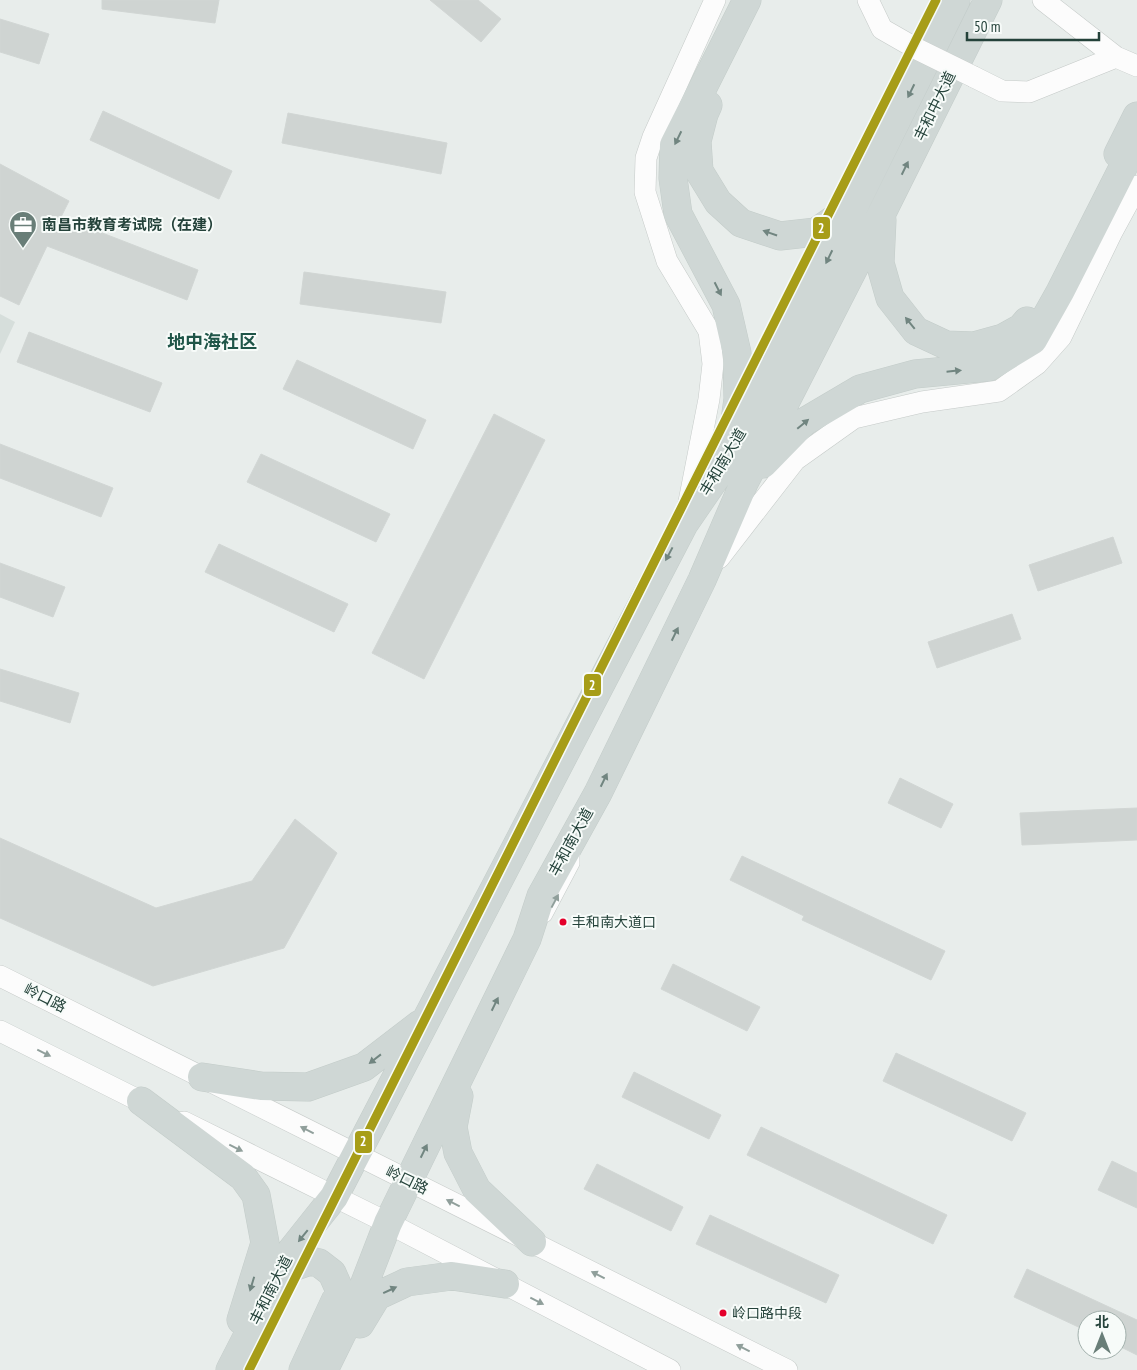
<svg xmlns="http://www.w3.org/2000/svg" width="1137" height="1370" font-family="'PT Sans Narrow','Noto Sans SC',sans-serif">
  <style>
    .built { fill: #d6dedb }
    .building { fill: #cfd4d2; stroke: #d1d6d4 }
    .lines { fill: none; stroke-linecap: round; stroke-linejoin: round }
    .service-casing { stroke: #c5cac8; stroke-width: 10 }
    .tertiary-casing { stroke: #c5cac8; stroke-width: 22 }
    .primary-casing { stroke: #c3ccc9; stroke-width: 29 }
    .service { stroke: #fcfcfc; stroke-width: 9 }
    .tertiary { stroke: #fcfcfc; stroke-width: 21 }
    .primary { stroke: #cfd7d5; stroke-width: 28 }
    .tertiary-bridge-casing { stroke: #c5cac8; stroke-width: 22; stroke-linecap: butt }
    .tertiary-bridge { stroke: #fcfcfc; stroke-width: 21 }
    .metro-1-casing { stroke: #f7fbf9; stroke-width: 12 }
    .metro-1 { stroke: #a79d18; stroke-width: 9 }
    .oneway { fill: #718580 }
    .oneway2 { fill: #909f9b }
    .bus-dot { fill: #e4002b; stroke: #f7fbf9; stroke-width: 2 }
    .labels { text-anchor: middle; stroke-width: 4; stroke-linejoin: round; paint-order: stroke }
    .bus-label { font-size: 14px; fill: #24423a; stroke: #f7fbf9; text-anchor: start }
    .street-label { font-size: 15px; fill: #24423a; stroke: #f7fbf9 }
    .poi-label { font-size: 15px; font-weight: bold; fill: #24423a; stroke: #f7fbf9; text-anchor: start }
    .quarter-label { font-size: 18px; font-weight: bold; fill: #1f5548; stroke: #f7fbf9 }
    .line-badge { stroke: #f7fbf9; stroke-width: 2 }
    .badge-label { font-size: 14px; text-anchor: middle; font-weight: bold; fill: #fff }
  </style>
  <rect width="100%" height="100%" fill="#e8edeb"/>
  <path class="built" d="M0 314 15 322 0 354Z"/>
  <path class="building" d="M102 0H219L215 23 102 9Z
    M430 0H478L501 19 481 42Z
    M0 19 49 34 39 64 0 52Z
    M103 111 232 171 219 199 90 140Z
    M288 113 447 143 441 174 282 143Z
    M0 164 69 201 61 217 198 270 187 300 47 246 19 305 0 296Z
    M304 272 446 292 441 323 300 304Z
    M29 332 162 383 150 412 17 362Z
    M297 360 426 420 413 449 283 389Z
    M494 414 545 440 424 679 372 653Z
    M0 444 113 488 101 517 0 478Z
    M261 454 390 514 376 542 247 482Z
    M1113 537 1122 563 1038 591 1029 565Z
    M219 544 348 604 334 632 205 572Z
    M0 563 65 587 53 617 0 597Z
    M1012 614 1021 639 937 668 928 642Z
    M0 669 79 693 70 723 0 701Z
    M900 778 953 804 941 828 888 803Z
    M1137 808V840L1022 845 1020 813Z
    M295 819 337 853 284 948 153 986 0 918V838L156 908 252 881Z
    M742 856 945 951 931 980 802 920 804 916 730 880Z
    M673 964 760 1007 747 1031 661 989Z
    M896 1053 1026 1113 1012 1141 883 1081Z
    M634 1072 721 1115 709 1139 622 1097Z
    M761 1127 947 1215 933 1244 747 1155Z
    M1112 1161 1137 1173V1208L1098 1190Z
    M597 1164 683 1207 671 1231 584 1189Z
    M710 1215 839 1275 826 1303 696 1244Z
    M1027 1269 1137 1320V1355L1117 1345V1320H1087V1331L1014 1297Z"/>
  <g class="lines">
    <defs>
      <path id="service" d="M547 917 575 864V852"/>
      <path id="tertiary" d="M868 0 882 29 917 49
        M1043 0 1116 57 1137 66
        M974 77 1002 91 1029 92 1116 57
        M686 517 709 399 713 364 709 331 667 261 645 192 646 158 653 137 715 0
        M719 558 795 460 854 418 922 402 999 391 1037 364 1061 337 1112 232 1137 186
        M0 976 787 1370
        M0 1031 154 1108
        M184 1122 388 1223 670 1370"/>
      <path id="primary" d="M708 105 704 114 697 141 699 171 718 202 741 223 780 236 816 232 839 216 849 203
        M1118 154 1137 116
        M882 220 880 263 890 298 916 331 946 345 974 346 1003 338 1021 328 1027 321
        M733 435 738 399 737 353 726 305 678 214 673 178 674 145 747 0
        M763 464 804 422 860 389 915 374 989 367 1033 340 1060 292 1137 140
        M202 1077 261 1086 308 1087 364 1067 420 1024
        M459 1096 453 1127 458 1153 477 1190 532 1242
        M141 1101 243 1177 256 1195 265 1243 241 1320
        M279 1283 290 1268 310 1261 319 1263 332 1273 340 1291 342 1309 338 1330
        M360 1324 377 1296 407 1282 452 1276 505 1284
        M230 1370 291 1251 334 1197 684 524 730 457 956 0
        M303 1370 335 1301
        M324 1370 357 1303 388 1223 527 939 541 896 598 793 702 580 744 483 883 211 988 0"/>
    </defs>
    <use href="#service" class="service-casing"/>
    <use href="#tertiary" class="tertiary-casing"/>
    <use href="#primary" class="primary-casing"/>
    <use href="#service" class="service"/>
    <use href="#tertiary" class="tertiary"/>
    <use href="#primary" class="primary"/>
    <defs>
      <path id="tertiary-bridge" d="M917 49 974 77"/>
    </defs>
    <use href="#tertiary-bridge" class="tertiary-bridge-casing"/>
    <use href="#tertiary-bridge" class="tertiary-bridge"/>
    <defs>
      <path id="metro-1" d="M249 1370 936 0"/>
    </defs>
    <use href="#metro-1" class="metro-1-casing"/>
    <use href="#metro-1" class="metro-1"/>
  </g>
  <defs><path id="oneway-solid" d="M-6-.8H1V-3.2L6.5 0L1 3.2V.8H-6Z" transform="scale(1.25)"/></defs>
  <g class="oneway">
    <use href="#oneway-solid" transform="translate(911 91) rotate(116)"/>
    <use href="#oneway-solid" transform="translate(678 138) rotate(116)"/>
    <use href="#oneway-solid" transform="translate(905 168) rotate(-64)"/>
    <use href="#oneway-solid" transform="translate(770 233) rotate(-161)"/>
    <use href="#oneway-solid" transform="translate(829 257) rotate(116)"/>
    <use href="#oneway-solid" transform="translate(718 289) rotate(63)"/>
    <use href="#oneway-solid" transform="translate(910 323) rotate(-129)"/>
    <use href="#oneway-solid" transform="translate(954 371) rotate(-6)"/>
    <use href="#oneway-solid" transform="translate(803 424) rotate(-40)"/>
    <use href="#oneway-solid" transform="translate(669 554) rotate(118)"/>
    <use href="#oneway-solid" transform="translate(675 634) rotate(-64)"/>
    <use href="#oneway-solid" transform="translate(604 780) rotate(-64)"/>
    <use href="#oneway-solid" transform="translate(495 1004) rotate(-64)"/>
    <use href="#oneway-solid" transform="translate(375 1059) rotate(142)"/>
    <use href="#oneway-solid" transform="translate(424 1151) rotate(-64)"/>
    <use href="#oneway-solid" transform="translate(303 1236) rotate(129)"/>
    <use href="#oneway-solid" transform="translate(252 1284) rotate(107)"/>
    <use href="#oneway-solid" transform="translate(390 1290) rotate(-25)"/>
  </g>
  <g class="oneway2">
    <use href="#oneway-solid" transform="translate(555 901) rotate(-62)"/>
    <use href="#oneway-solid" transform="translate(44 1053) rotate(26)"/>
    <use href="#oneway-solid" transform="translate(307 1130) rotate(-153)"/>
    <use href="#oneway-solid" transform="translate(236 1148) rotate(26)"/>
    <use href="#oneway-solid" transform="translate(453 1203) rotate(-153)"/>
    <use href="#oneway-solid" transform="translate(598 1275) rotate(-153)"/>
    <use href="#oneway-solid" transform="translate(537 1301) rotate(27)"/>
    <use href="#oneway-solid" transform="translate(743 1348) rotate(-153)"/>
  </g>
  <defs>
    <symbol id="office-pin" viewBox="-11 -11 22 30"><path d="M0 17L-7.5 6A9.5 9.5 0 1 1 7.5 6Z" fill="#697e78" stroke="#f7fbf9"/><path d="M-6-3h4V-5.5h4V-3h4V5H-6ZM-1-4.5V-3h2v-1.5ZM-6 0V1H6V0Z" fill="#fff"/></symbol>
  </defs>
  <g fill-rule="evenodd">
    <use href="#office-pin" x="7" y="209" width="32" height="43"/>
  </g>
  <g class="bus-dot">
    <circle cx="563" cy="922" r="4.5"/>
    <circle cx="723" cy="1313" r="4.5"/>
  </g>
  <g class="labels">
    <g class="bus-label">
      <text x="572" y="927">丰和南大道口</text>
      <text x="732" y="1318">岭口路中段</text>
    </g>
    <g class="street-label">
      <text transform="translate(935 106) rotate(-64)" y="5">丰和中大道</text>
      <text transform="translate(723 462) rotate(-59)" y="5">丰和南大道</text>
      <text transform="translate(571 842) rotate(-61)" y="5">丰和南大道</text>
      <text transform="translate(45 998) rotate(27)" y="5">岭口路</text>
      <text transform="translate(407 1180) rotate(26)" y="5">岭口路</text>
      <text transform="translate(271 1290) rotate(-63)" y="5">丰和南大道</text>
    </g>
    <g class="poi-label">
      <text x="42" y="230">南昌市教育考试院（在建）</text>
    </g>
    <g class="quarter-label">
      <text x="212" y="348">地中海社区</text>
    </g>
  </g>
  <g class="line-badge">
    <rect x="812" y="216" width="19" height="24" rx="5" fill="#a79d18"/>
    <rect x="583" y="673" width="19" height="24" rx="5" fill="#a79d18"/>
    <rect x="354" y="1130" width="19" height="24" rx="5" fill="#a79d18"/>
  </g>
  <g class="badge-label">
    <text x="821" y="233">2</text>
    <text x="592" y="690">2</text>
    <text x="363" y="1146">2</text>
  </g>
  <g transform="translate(1102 1335)"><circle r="24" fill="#f7fbf9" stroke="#a3b1ad"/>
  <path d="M0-4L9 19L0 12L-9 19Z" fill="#697e78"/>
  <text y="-8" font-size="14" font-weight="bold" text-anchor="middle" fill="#24423a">北</text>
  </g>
  <path d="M967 32v8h132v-8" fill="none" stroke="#24423a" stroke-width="2.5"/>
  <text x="974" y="32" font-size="15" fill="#24423a" stroke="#f7fbf9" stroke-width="4" paint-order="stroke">50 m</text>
</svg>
